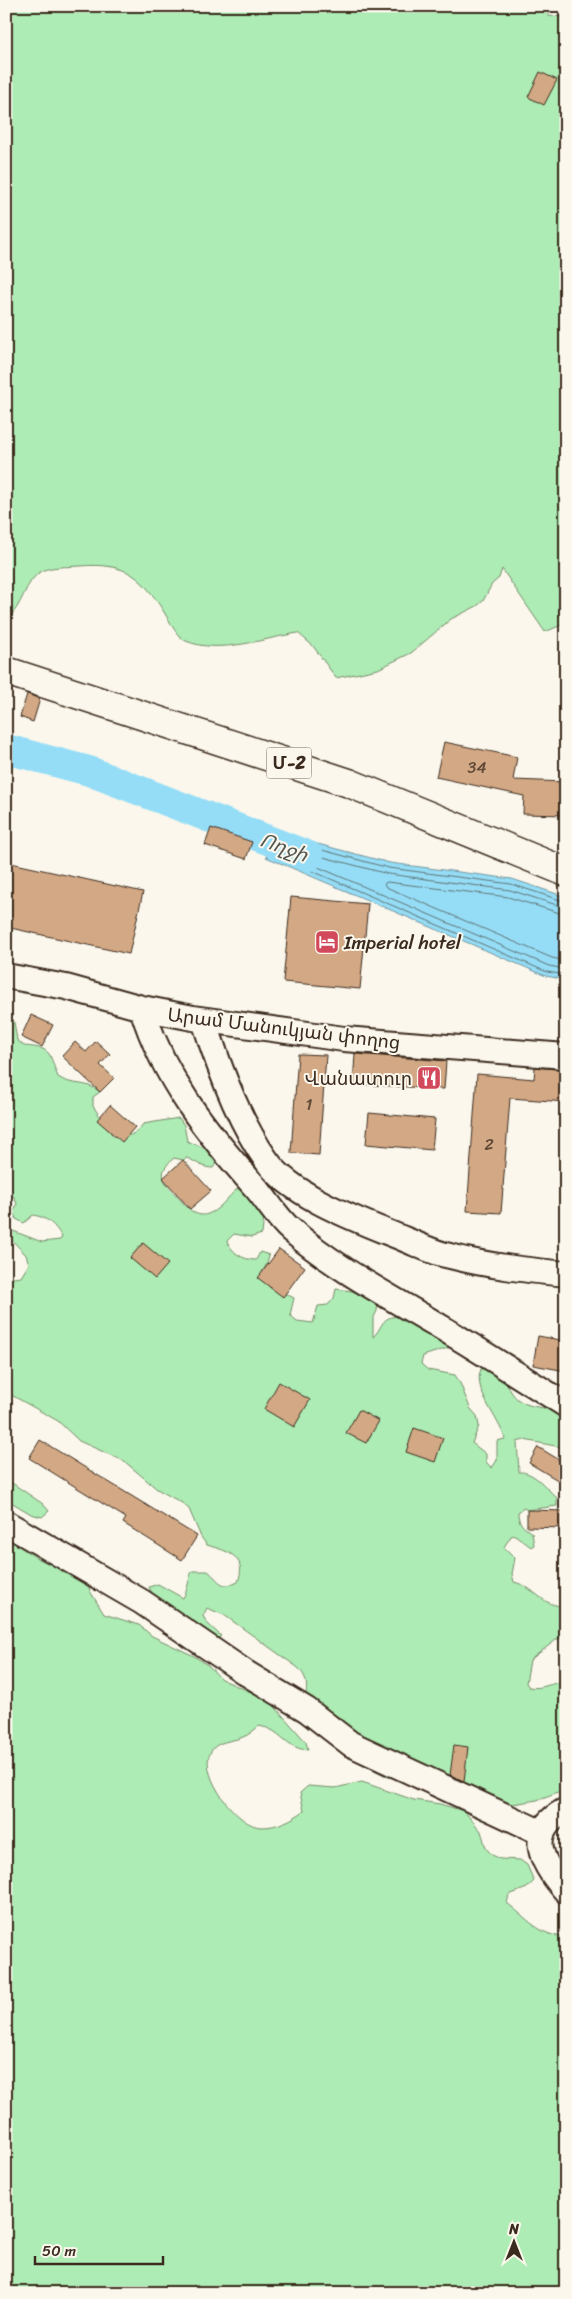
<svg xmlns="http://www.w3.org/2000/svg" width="572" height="2299" font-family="Sriracha,'Noto Sans Armenian',sans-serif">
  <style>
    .green { fill: #adecb4; stroke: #748b69 }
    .water { fill: #95ddf6; stroke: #7195a0 }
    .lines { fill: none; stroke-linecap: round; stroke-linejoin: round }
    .shore { stroke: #5f7274; stroke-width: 1 }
    .river { stroke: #95ddf6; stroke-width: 30 }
    .building { fill: #d3a985; stroke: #3b2a1e }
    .minor-casing { stroke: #3b2a1e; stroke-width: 28 }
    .highway-casing { stroke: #3b2a1e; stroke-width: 31 }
    .minor { stroke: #fbf7ec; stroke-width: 24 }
    .highway { stroke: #fbf7ec; stroke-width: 28 }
    .labels { text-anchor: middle; stroke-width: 4; stroke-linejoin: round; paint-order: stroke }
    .number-label { font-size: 16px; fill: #614a38 }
    .shield { fill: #fbf7ec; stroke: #75685c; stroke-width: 1 }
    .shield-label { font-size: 18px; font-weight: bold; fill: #3b2a1e }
    .poi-label { font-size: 19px; fill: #3b2a1e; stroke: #fbf7ec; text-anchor: start }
    .street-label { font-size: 19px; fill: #3b2a1e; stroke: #fbf7ec }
    .water-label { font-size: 20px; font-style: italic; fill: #525754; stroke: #fbf7ec }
  </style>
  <rect width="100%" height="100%" fill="#fbf7ec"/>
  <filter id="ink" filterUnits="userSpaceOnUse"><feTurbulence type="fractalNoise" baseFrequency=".02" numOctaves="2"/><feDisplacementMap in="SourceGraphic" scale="10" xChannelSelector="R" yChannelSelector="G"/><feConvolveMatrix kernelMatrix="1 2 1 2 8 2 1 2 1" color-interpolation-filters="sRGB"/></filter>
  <g filter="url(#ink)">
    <path class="green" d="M6 6H554L548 16 566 17V623L545 632 502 569 499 578 492 584 483 601 477 606 451 619 411 653 378 669 336 678 313 646 298 633C265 638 219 655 186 641 177 637 172 625 167 617 143 577 128 562 80 566 69 567 51 566 42 571 24 580 23 609 6 619Z
      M6 1015 14 1022 17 1040 24 1046C54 1048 48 1053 58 1077 73 1087 86 1080 100 1092L93 1097V1106L113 1136C127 1138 136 1135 143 1124L179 1118 184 1125 187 1141 204 1148 218 1161 213 1168C202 1168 197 1162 187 1158L183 1160 174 1158C156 1173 163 1182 177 1196 184 1204 195 1219 208 1214 223 1209 230 1191 244 1185L264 1217 262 1234 252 1237 234 1234 227 1241C232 1253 243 1260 256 1260L260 1252 269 1255 267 1264 262 1272C269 1296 276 1288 294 1298L290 1315 297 1321 313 1323 318 1306 328 1305 334 1298 336 1289 352 1291 378 1302 377 1311 373 1319V1337C384 1326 380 1317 399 1316L451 1347 423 1356 421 1364 428 1370 455 1375 460 1383 470 1408 477 1416 479 1426 472 1443 486 1454V1462L492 1468 497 1460V1441L505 1439C499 1418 472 1390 481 1369 510 1367 503 1390 520 1401 532 1409 552 1407 566 1413V1448L524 1440 517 1442 519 1472C534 1471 547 1489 557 1498V1506L527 1510 524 1508 518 1512C518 1523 523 1527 532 1533L534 1545 531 1547 515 1535 511 1536 504 1547 515 1558 512 1574 514 1582C536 1587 541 1607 566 1606V1635L556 1640 530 1660 526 1683 529 1687C542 1690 552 1682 566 1681V1789L537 1800 507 1805 388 1777 344 1755 305 1702C307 1687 309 1678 297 1667L224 1615 207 1608 203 1616 207 1623 221 1636 214 1642 153 1596 149 1587 158 1584 183 1598C188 1589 188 1581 192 1571H208C220 1581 221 1590 238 1582 248 1555 226 1551 207 1545L201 1537 189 1509 182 1503 157 1489 124 1461 79 1441 58 1421 6 1392V1279L21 1277 29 1264 26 1255 9 1237V1232L13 1231 42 1242 60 1240 62 1237C55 1225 47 1217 33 1215L24 1223 16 1219 13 1212 17 1205 15 1198 6 1189Z
      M6 1479 43 1504 49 1511 42 1517 31 1514 6 1499Z
      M6 1538 37 1558 87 1582 90 1591 104 1614 139 1625 152 1636 194 1656 209 1666 221 1679 269 1700 306 1742 308 1750C285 1749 282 1729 259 1726 254 1730 249 1735 243 1737 232 1742 216 1740 210 1753 199 1775 238 1828 262 1827 278 1827 291 1820 304 1811L300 1793 308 1786 335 1788 362 1782 414 1800 440 1804 464 1811 481 1831 486 1848 492 1855 501 1859 520 1860 527 1865 534 1881 527 1888 509 1895 507 1903C527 1918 539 1936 566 1937V2293H6Z"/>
    <path class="water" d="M276 833 390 863 512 879 566 897V980L546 976 266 857Z"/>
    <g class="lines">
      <path class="shore" d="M566 902 511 884 389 868 281 839 278 841 273 852 275 855 547 972 566 975
        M566 908 510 890 388 874 285 847 281 849 283 852 549 966 566 969
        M566 915 508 897 387 882 384 884 386 887 552 958 566 961"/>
      <path class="river" d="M6 749 89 771 309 856"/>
    </g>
    <path class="building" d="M540 72 557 80 544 105 528 97Z
      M27 694 40 699 33 722 20 717Z
      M444 742 517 757 513 780 566 782V815L523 814 524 796 436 777Z
      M211 828 252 842 246 859 205 845Z
      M11 863 143 892 129 954 6 927V884Z
      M291 897 368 904 360 989 283 982Z
      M31 1015 53 1025 42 1047 21 1037Z
      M96 1041 110 1054 100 1065 114 1078 100 1092 62 1056 75 1042 86 1052Z
      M298 1054 326 1055 319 1155 291 1153Z
      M355 1054 446 1061 444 1089 353 1084Z
      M535 1067 566 1070V1102L510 1098 501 1213 467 1211 477 1074 534 1079Z
      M110 1105 135 1127 122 1142 97 1120Z
      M369 1113 435 1119 432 1150 366 1144Z
      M183 1160 211 1191 190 1209 163 1178Z
      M143 1243 168 1264 155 1279 130 1258Z
      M279 1249 305 1267 283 1297 258 1278Z
      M538 1336 566 1341V1371L533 1365Z
      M279 1382 310 1400 294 1427 264 1409Z
      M359 1410 379 1421 366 1443 346 1433Z
      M414 1428 443 1438 435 1462 406 1452Z
      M40 1440 197 1536 182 1560 123 1523 126 1518 29 1458Z
      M538 1447 566 1464V1485L529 1463Z
      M527 1510 566 1511V1528L527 1527Z
      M454 1745 468 1747 464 1781 450 1775Z"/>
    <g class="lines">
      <defs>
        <path id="minor" d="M6 976 66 987 142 1008 193 1018 344 1039 566 1056
          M142 1008C164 1080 208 1134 257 1189 268 1202 278 1219 291 1230 334 1267 385 1294 434 1323 478 1349 522 1378 566 1405
          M204 1020C218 1065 239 1122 267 1161 292 1197 363 1222 404 1239 419 1245 434 1253 450 1256 488 1266 526 1270 566 1274
          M6 1523 142 1602 246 1673 307 1710 351 1744 542 1833
          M566 1810C524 1832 541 1863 566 1891"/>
        <path id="highway" d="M6 671 349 783 566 872"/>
      </defs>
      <use href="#minor" class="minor-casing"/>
      <use href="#highway" class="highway-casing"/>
      <use href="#minor" class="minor"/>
      <use href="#highway" class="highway"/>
    </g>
  </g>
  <defs>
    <symbol id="hotel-square" viewBox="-11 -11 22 22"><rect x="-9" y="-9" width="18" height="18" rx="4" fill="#d1495b" stroke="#fbf7ec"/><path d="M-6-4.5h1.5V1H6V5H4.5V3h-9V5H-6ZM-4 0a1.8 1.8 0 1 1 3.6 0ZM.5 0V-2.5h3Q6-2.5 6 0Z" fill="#fff"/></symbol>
    <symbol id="restaurant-square" viewBox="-11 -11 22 22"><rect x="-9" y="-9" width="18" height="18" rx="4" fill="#d1495b" stroke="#fbf7ec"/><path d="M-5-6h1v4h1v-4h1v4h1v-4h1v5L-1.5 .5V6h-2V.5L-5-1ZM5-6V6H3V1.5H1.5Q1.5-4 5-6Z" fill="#fff"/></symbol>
  </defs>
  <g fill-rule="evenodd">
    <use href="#hotel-square" x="313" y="928" width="28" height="28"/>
    <use href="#restaurant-square" x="415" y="1064" width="28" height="28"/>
  </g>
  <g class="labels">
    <g class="number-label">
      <text x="477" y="773">34</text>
      <text x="309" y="1110">1</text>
      <text x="489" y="1150">2</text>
    </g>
    <rect class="shield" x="266.5" y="747.5" width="45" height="31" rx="4"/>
    <g class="shield-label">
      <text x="289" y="769">Մ-2</text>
    </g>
    <g class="poi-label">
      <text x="344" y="949">Imperial hotel</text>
      <text x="412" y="1085" text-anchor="end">Վանատուր</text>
    </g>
    <g class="street-label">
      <text transform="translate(284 1028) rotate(7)" y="7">Արամ Մանուկյան փողոց</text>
    </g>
    <g class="water-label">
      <text transform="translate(284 847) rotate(20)" y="7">Ողջի</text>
    </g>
  </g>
  <rect width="572" height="2299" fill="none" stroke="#fbf7ec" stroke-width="25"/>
  <rect x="12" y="12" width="547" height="2274" fill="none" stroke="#3b2a1e" stroke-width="2" filter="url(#ink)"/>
  <g transform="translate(514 2242)" stroke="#fbf7ec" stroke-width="4" paint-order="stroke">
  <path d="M0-4L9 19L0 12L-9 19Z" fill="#3b2a1e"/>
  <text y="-8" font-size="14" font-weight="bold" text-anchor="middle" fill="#3b2a1e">N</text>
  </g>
  <path d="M35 2256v8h128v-8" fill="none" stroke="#3b2a1e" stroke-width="2.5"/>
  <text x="42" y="2256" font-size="15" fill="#3b2a1e" stroke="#fbf7ec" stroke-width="4" paint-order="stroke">50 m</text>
</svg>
